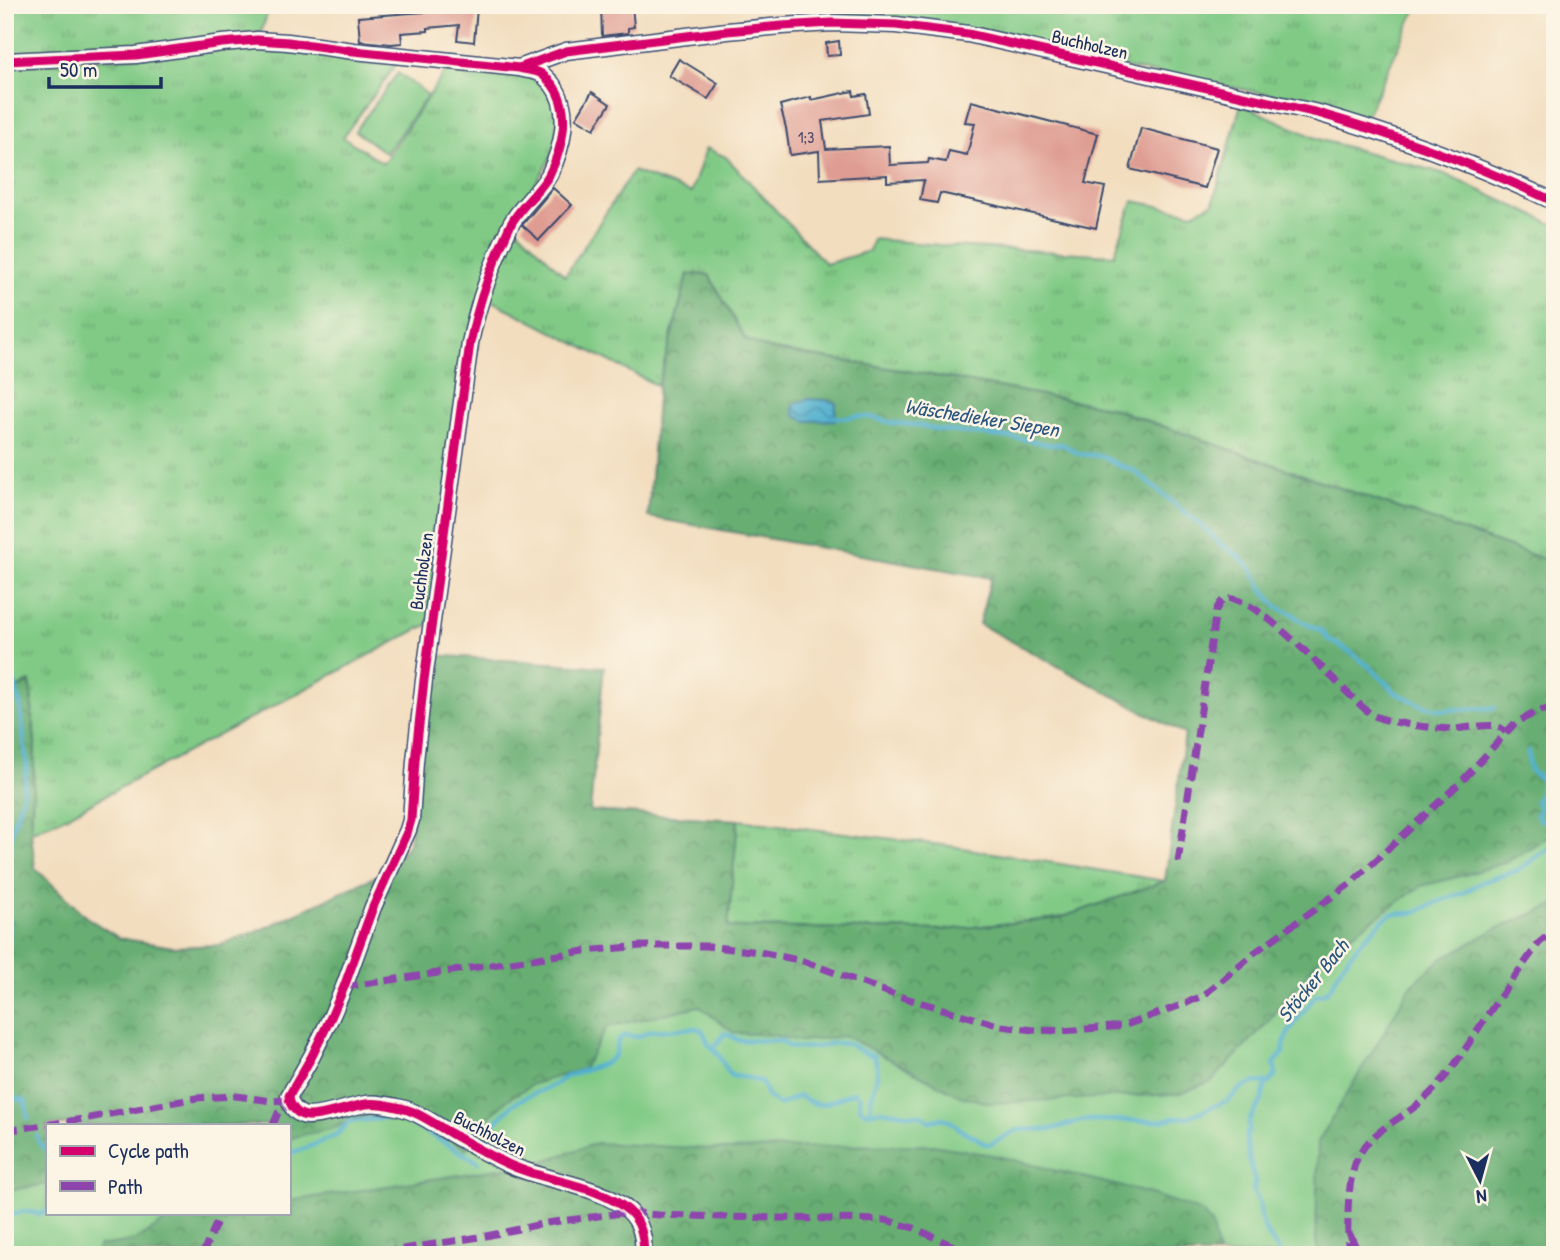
<svg xmlns="http://www.w3.org/2000/svg" width="1560" height="1260" font-family="'Patrick Hand',sans-serif">
  <style>
    .grass { fill: url(#grass-tufts); stroke: #4e7c72; stroke-width: 2 }
    .forest { fill: url(#forest-crowns); stroke: #426e68; stroke-width: 2; fill-rule: evenodd }
    .park { fill: #81ca86; stroke: #4e7c72; stroke-width: 2 }
    .water { fill: url(#water-waves); stroke: #367096; stroke-width: 2 }
    .lines { fill: none; stroke-linecap: round; stroke-linejoin: round }
    .stream { stroke: #51b0cf; stroke-width: 4.5 }
    .building { fill: #df9c92 }
    .street-casing { stroke: #3b496c; stroke-width: 19 }
    .street { stroke: #fff; stroke-width: 16 }
    .quiet { stroke: #8e44ad; stroke-width: 7; stroke-dasharray: 14 7; stroke-linecap: butt }
    .cycleway-casing { stroke: #fcf5e5; stroke-width: 13 }
    .cycleway { stroke: #d6006c; stroke-width: 9 }
    .labels { text-anchor: middle; stroke-width: 5; stroke-linejoin: round; paint-order: stroke }
    .number-label { font-size: 16px; fill: #4c4a6b }
    .street-label { font-size: 19px; fill: #1b2f5e; stroke: #fcf5e5 }
    .water-label { font-size: 21px; font-style: italic; fill: #2b5680; stroke: #fcf5e5 }
  </style>
  <defs>
    <pattern id="grass-tufts" width="24" height="20" patternUnits="userSpaceOnUse" patternTransform="scale(1.75)"><rect width="24" height="20" fill="#81ca86"/><path d="M3 7l-1-3M5 7V3M7 7l1-3M15 17l-1-3M17 17v-4M19 17l1-3" fill="none" stroke="#69a471"/></pattern>
    <pattern id="forest-crowns" width="20" height="18" patternUnits="userSpaceOnUse" patternTransform="scale(1.75)"><rect width="20" height="18" fill="#68ae73"/><path d="M2 6a3 3 0 1 1 6 0M12 15a3 3 0 1 1 6 0" fill="none" stroke="#558e62"/></pattern>
    <pattern id="water-waves" width="16" height="10" patternUnits="userSpaceOnUse" patternTransform="scale(1.75)"><rect width="16" height="10" fill="#51b0cf"/><path d="M0 5q4-4 8 0t8 0" fill="none" stroke="#4290ab"/></pattern>
  </defs>
  <rect width="100%" height="100%" fill="#fcf5e5"/>
  <filter id="ink" filterUnits="userSpaceOnUse"><feTurbulence type="fractalNoise" baseFrequency=".0143" numOctaves="2"/><feDisplacementMap in="SourceGraphic" scale="14" xChannelSelector="R" yChannelSelector="G"/><feConvolveMatrix kernelMatrix="1 2 1 2 8 2 1 2 1" color-interpolation-filters="sRGB"/></filter>
  <filter id="wash" filterUnits="userSpaceOnUse"><feTurbulence type="fractalNoise" baseFrequency=".00686" numOctaves="4" result="noise"/><feDisplacementMap in="SourceGraphic" scale="28" xChannelSelector="R" yChannelSelector="G"/><feGaussianBlur stdDeviation="1.57" result="paint"/><feColorMatrix in="noise" values="0 0 0 0 0 0 0 0 0 0 0 0 0 0 0 0 0 1.4 0 .05"/><feComposite in="paint" operator="in"/></filter>
  <g filter="url(#wash)">
    <rect width="100%" height="100%" fill="#f2ddbe"/>
    <path class="grass" d="M5 5H270L261 33 138 48 5 56Z
      M817 5H1418L1364 121 1332 109 1268 94 848 17Z
      M260 46 398 62 343 137 383 163 449 66 531 76 541 80 559 107 554 152 493 258 428 625 418 629 67 816 31 832 35 744 30 682 5 694V67Z
      M1241 104 1318 139 1442 173 1555 225V563L1108 407 920 373 768 349 745 339 709 275 688 274 658 386 485 297 514 225 565 276 633 171 691 193 706 148 726 157 826 264 869 251 873 239 950 246 1114 255 1133 201 1193 213 1213 203Z
      M738 820 950 846 1165 881 1061 918 944 930 727 927Z"/>
    <path class="forest" d="M688 274 709 275 745 339 768 349 920 373 1108 407 1555 563V1255H5V694L30 682 35 744 31 832 35 868 86 917 119 938 173 947 219 945 263 929 383 873 409 844 433 655 604 667 590 811 738 820 728 927 944 930 1060 918 1165 881 1185 734 979 624 991 578 648 517 658 386ZM47 1125H289V1213H47Z"/>
    <path class="park" d="M398 73 428 95 386 153 355 131Z
      M1555 832V905L1498 928 1441 959 1410 987 1383 1034 1318 1142 1316 1241 1319 1255H1218L1212 1226 1202 1212 1151 1194 997 1156 933 1145 841 1146 731 1150 597 1143 538 1163 289 1201V1139C304 1133 321 1132 336 1127 348 1123 360 1115 372 1114 408 1109 437 1132 466 1149L477 1129 507 1100 533 1084 583 1069 607 1027 699 1006 734 1033 772 1035 800 1041 846 1036 960 1096 990 1103 1178 1094 1212 1081 1267 1023 1322 955 1421 886 1461 876 1507 862Z
      M47 1184V1213H189L177 1214 134 1241 99 1246 94 1255H5V1191Z"/>
    <path class="water" d="M808 399 826 400 836 403 835 420 807 421 796 417 793 410 795 404Z"/>
    <g class="lines">
      <path class="stream" d="M835 417 841 418 858 416 875 418 892 423 917 425 940 430 1023 439 1051 445 1062 444 1079 454 1102 456 1118 465 1133 470 1203 527 1223 546 1239 556 1252 570 1264 591 1277 607 1293 614 1299 620 1323 632 1328 639 1349 651 1371 668 1396 693 1424 706 1443 710 1495 708
        M1528 751 1530 770 1543 781 1540 795 1536 801 1540 808 1537 814 1539 819 1555 826
        M5 974 7 971 6 956 9 942 6 879 12 830 23 795 27 766 20 704 8 658 11 654
        M714 1047 725 1033 738 1040 782 1041 789 1047 797 1048 817 1047 834 1043 849 1044 865 1053 874 1056C884 1078 867 1094 871 1112
        M1266 1083 1261 1102 1249 1120V1130L1246 1137 1250 1164 1255 1181 1253 1191 1260 1204V1216L1265 1230 1281 1255
        M5 1095 25 1101 28 1118
        M37 1136 39 1143 47 1151
        M487 1141 491 1135 489 1129 513 1104 524 1098 554 1085 565 1077 606 1063 615 1055 618 1041 624 1035 638 1037 651 1031 695 1028 702 1030 709 1045C719 1050 723 1067 732 1076L749 1078 761 1082 768 1097 779 1105 799 1096C805 1098 810 1103 816 1104 825 1107 845 1094 855 1092L859 1096 860 1108 867 1113C885 1107 903 1116 921 1115L929 1121 943 1118 950 1121 961 1130 975 1137 985 1144H991L1017 1130 1052 1129 1085 1120 1159 1121 1174 1118 1188 1117 1229 1100 1241 1088 1256 1082 1269 1083 1276 1074 1274 1064 1283 1052 1285 1039 1294 1024 1316 995 1325 993 1332 985 1342 966 1359 944 1383 920 1391 914 1413 913 1445 899 1463 893 1482 882 1519 870 1546 850 1555 848
        M289 1153 301 1150 335 1136 349 1122 390 1117 407 1121 478 1162
        M5 1217 24 1211 39 1214 47 1211"/>
    </g>
    <g id="blocks">
      <path class="building" d="M423 5H475V8H477L474 42 457 40 459 25 428 28V31L401 33 402 43 391 44 360 41 358 17 424 12Z
        M601 5H632L634 27 628 28V33L602 36Z
        M839 41 840 55 827 56 826 43Z
        M679 59 718 83 708 99 669 76Z
        M853 91 854 96 866 94 869 114 822 121 826 149 889 146 890 165 928 163 929 159 946 162 949 151 967 155 975 123 965 122 971 101 1098 134 1085 183 1105 187 1096 228 940 193 937 203 920 200 924 180 887 182V175L820 179 819 151 790 155 786 128 780 105 811 97V100Z
        M592 92 610 104 594 129 576 118Z
        M1141 128 1217 148 1205 188 1130 169Z
        M553 188 572 205 539 240 522 225Z"/>
    </g>
  </g>
  <g filter="url(#ink)">
    <use href="#blocks" fill-opacity="0" stroke="#3b496c" stroke-width="2"/>
    <g class="lines">
      <defs>
        <path id="street" d="M5 61 136 55 222 43 257 40 288 42 354 51 519 68C525 70 534 70 540 73 544 75 548 80 552 84 572 110 563 147 549 175 539 193 519 207 510 226 492 264 478 302 470 343L424 680 415 761 411 820 408 830 373 907 344 987 332 1015 312 1056 289 1096C289 1106 298 1116 308 1116 325 1116 348 1107 366 1104 375 1102 388 1105 397 1107 414 1110 430 1121 445 1130 466 1142 488 1155 510 1165 547 1182 598 1184 629 1211 641 1222 645 1239 643 1255
          M519 68 566 51 727 31 782 26 832 23 896 25 968 34 1318 113C1398 136 1479 166 1555 202"/>
      </defs>
      <use href="#street" class="street-casing"/>
      <use href="#street" class="street"/>
      <path class="quiet" d="M1178 862 1216 611C1218 606 1220 601 1226 599 1257 592 1344 694 1371 714 1384 723 1437 729 1454 729 1465 728 1488 724 1497 726 1498 726 1505 731 1506 732
        M344 987 585 951 642 946H706L760 952 803 961 895 995 1001 1026 1034 1030 1062 1031 1123 1026 1184 1004 1202 996 1216 985 1254 953 1351 883 1463 780 1515 723 1539 711 1555 708
        M273 1125 278 1113 290 1105
        M5 1131 89 1118 197 1098 236 1096 272 1101 288 1100
        M1349 1233 1360 1255
        M202 1255 221 1213
        M339 1255 396 1250 486 1236 546 1223 629 1212 659 1215 723 1217 886 1220 914 1228 973 1255
        M1348 1255C1348 1225 1346 1192 1355 1164 1365 1136 1390 1125 1412 1109 1444 1086 1465 1049 1486 1017 1503 992 1521 968 1539 943L1555 929"/>
      <defs>
        <path id="cycleway" d="M5 61 136 55 222 43 257 40 288 42 354 51 519 68C525 70 534 70 540 73 544 75 548 80 552 84 572 110 563 147 549 175 539 193 519 207 510 226 492 264 478 302 470 343L424 680 415 761 411 820 408 830 373 907 344 987 332 1015 312 1056 289 1096C289 1106 298 1116 308 1116 325 1116 348 1107 366 1104 375 1102 388 1105 397 1107 414 1110 430 1121 445 1130 466 1142 488 1155 510 1165 547 1182 598 1184 629 1211 641 1222 645 1239 643 1255
          M519 68 566 51 727 31 782 26 832 23 896 25 968 34 1318 113C1398 136 1479 166 1555 202"/>
      </defs>
      <use href="#cycleway" class="cycleway-casing"/>
      <use href="#cycleway" class="cycleway"/>
    </g>
  </g>
  <g class="labels">
    <g class="number-label">
      <text x="806" y="143">1;3</text>
    </g>
    <g class="street-label">
      <text transform="translate(1090 44) rotate(13)" y="7">Buchholzen</text>
      <text transform="translate(421 571) rotate(-82)" y="7">Buchholzen</text>
      <text transform="translate(490 1133) rotate(27)" y="7">Buchholzen</text>
    </g>
    <g class="water-label">
      <text transform="translate(982 418) rotate(9)" y="7">Wäschedieker Siepen</text>
      <text transform="translate(1313 981) rotate(-51)" y="7">Stöcker Bach</text>
    </g>
  </g>
  <rect width="1560" height="1260" fill="none" stroke="#fcf5e5" stroke-width="28"/>
  <rect x="46" y="1124" width="245" height="91" fill="#fcf5e5" stroke="#a2a6af" stroke-width="2"/>
  <rect x="60" y="1146" width="35" height="10" fill="#d6006c" stroke="#a2a6af" stroke-width="2"/>
  <text x="108" y="1158" font-size="21" fill="#1b2f5e">Cycle path</text>
  <rect x="60" y="1181" width="35" height="10" fill="#8e44ad" stroke="#a2a6af" stroke-width="2"/>
  <text x="108" y="1194" font-size="21" fill="#1b2f5e">Path</text>
  <g transform="translate(1480 1180) rotate(174)" stroke="#fcf5e5" stroke-width="5" paint-order="stroke">
  <path d="M0-5L12 26L0 18L-12 26Z" fill="#1b2f5e"/>
  <text y="-10" font-size="19" font-weight="bold" text-anchor="middle" fill="#1b2f5e">N</text>
  </g>
  <path d="M49 77v10h112v-10" fill="none" stroke="#1b2f5e" stroke-width="3.5"/>
  <text x="60" y="77" font-size="21" fill="#1b2f5e" stroke="#fcf5e5" stroke-width="5" paint-order="stroke">50 m</text>
</svg>
